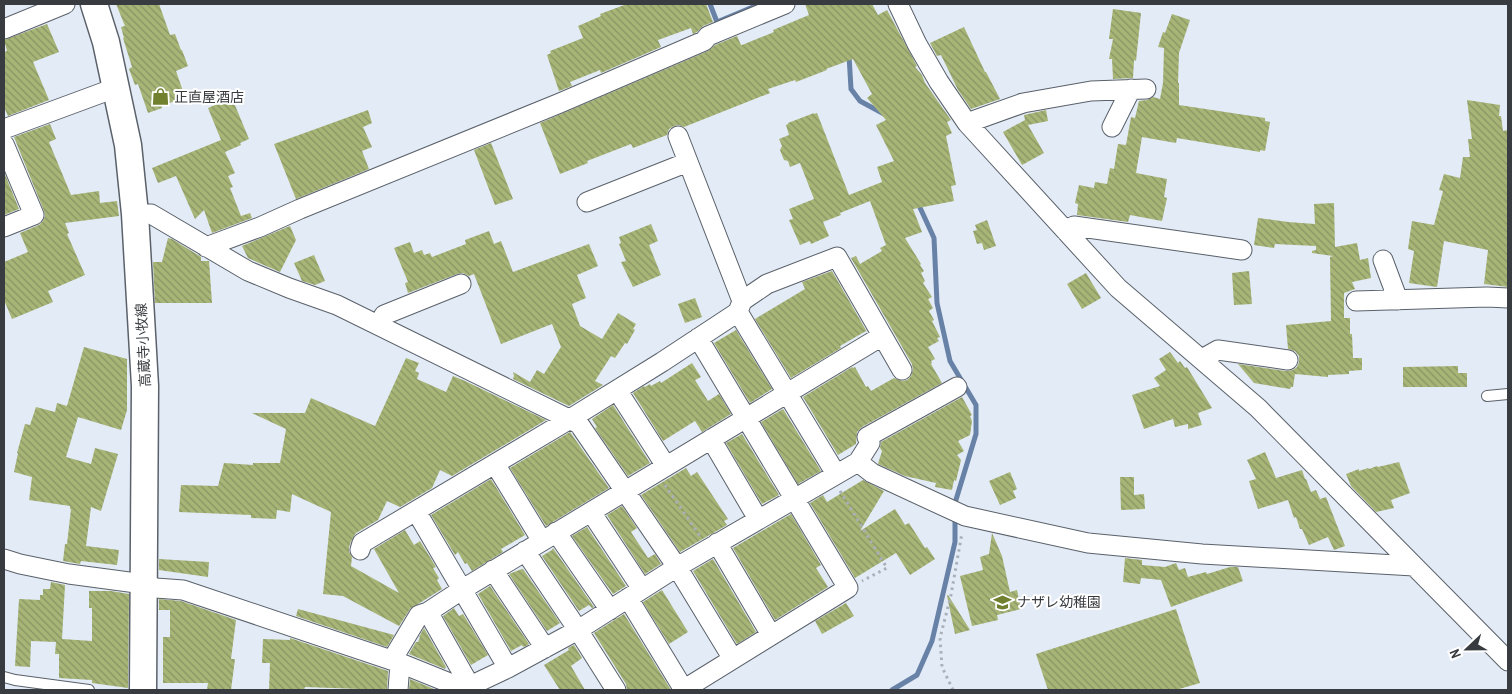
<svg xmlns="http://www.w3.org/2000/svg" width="1512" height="694" font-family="'Archivo Narrow','Noto Sans JP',sans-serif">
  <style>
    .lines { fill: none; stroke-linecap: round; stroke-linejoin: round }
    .stream { stroke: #6882a7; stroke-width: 5 }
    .building { fill: url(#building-back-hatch) }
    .service-casing { stroke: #5a616a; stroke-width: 12 }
    .minor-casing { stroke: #5a616a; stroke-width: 21 }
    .secondary-casing { stroke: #5a616a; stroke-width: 29 }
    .path { stroke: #aab0b9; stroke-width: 3; stroke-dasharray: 2.5 4; stroke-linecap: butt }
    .service { stroke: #fff; stroke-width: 10 }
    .minor { stroke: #fff; stroke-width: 19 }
    .secondary { stroke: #fff; stroke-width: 26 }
    .labels { text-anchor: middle; stroke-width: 4; stroke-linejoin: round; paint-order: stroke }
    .poi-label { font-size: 14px; fill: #383b3f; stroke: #fff; text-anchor: start }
    .street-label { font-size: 14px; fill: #383b3f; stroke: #fff }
  </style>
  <defs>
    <pattern id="building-back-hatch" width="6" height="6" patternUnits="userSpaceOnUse" patternTransform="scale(1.25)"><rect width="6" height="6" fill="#a7b577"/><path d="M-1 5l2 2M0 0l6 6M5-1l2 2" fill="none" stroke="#899463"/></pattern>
  </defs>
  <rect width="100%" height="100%" fill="#e3ebf6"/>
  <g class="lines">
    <path class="stream" d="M710 4 717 22 760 4
      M849 55 851 89 860 101 884 114
      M917 201 934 238 937 303 950 361 976 405V434L955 503
      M892 690 917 675 932 641 955 542V518"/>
  </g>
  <path class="building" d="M116 4H159L170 35 175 34 181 50H182L188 66 176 71 185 97 162 106V108L148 113 138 84 135 85 129 69 132 67 123 38H124L121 27 125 26Z
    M627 4H706L713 22 703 26 697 32 693 34 691 28 658 40 661 47 601 73 600 70 570 82 572 86 559 91 547 55 551 53 550 51 583 38 578 26 601 16 600 14Z
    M805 4H872L878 15 887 10 917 66 915 67 922 75 925 83 951 120 947 122 952 133 946 136 956 185 951 186 954 201 913 209 922 232 905 238 921 264 920 265 924 271 921 273 925 281 923 283 932 297 928 299 933 308 929 311 934 320 932 321 940 337 937 338 939 341 928 347 935 359 931 361 932 363 931 364 942 383 862 427 857 432 856 444 838 455 803 397 852 367 853 368 855 367 866 387 868 386 871 391 894 378 902 381 907 380 911 376 913 370 912 364 851 258 856 256 860 264 882 251 880 248 886 245 870 201 840 213 841 215 823 222 829 236 811 244 810 241 800 245 789 220 793 219 789 209 814 199 800 163 790 167 788 161 784 160 780 150 782 146 779 139 789 135 786 125 788 124V123L814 113V114L817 113 849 195 882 182 877 167 894 161 876 125 886 120 867 98 872 94 853 59 826 69 827 70 796 82 795 80 768 89 770 93 684 127 679 125 674 126 669 129 667 135 633 148 631 144 587 161 588 163 560 174 540 123 708 51 715 45 737 36 741 45H742L774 32 773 30 809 15Z
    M1113 9 1141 13 1136 61 1134 60 1133 78 1113 79 1112 59H1109L1113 39H1109Z
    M1172 14 1190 20 1179 53 1178 83H1179V105L1265 118V121L1270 122 1265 151 1260 150V152L1177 138 1176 143 1142 137 1136 173 1167 179 1164 197 1167 198 1162 221 1130 215 1128 222 1077 215 1078 204 1075 203 1079 185 1094 188 1095 182 1107 184 1110 168 1114 169 1118 144 1126 145 1131 117 1135 118 1139 101 1147 100 1153 97 1160 99 1163 83 1164 48 1158 47 1163 32 1165 33Z
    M47 24 59 52 33 62 49 100 8 116 4 107V52L7 51 4 40Z
    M964 27 985 72H986L1000 99 971 109 958 90 941 55 937 56 930 43Z
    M232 98 249 139 240 143 241 145 225 152 235 173 228 176 233 187 230 188 241 216 250 213 252 218 212 233 204 210 195 219 176 176 158 183 152 168 221 140 208 108Z
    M1467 100 1500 105 1499 116H1501L1503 131 1508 130V287L1484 284 1488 250 1444 241 1437 287 1409 283 1414 251 1408 249 1412 221 1434 225 1443 191 1439 190 1444 174 1460 178 1463 157H1470L1468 139H1472Z
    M368 110 372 123 363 127 372 147 362 151 369 169 296 199 274 144Z
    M1046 110 1048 121 1028 125 1044 153 1022 165 1003 132 1025 120 1024 115Z
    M50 124 56 139 49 142 71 195 99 191 100 203 117 201 119 216 65 223 69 233 67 234 85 275 48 291 53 302 12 319 4 300V262L28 252 20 233 39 225 43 221 45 216 44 211 14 137Z
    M491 143 513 199 495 205 474 150Z
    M4 172 19 209 4 215Z
    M1334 203 1335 247 1357 243 1360 260 1368 258 1371 278 1352 282 1355 289 1344 293V318H1350V334H1352L1353 358H1362V370L1349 371V374L1328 375V377L1295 374 1293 387H1291L1290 389 1254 383 1238 364 1286 371 1293 370 1297 367 1299 362V356L1295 351 1288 349 1286 325 1331 321 1330 257 1333 256 1312 253V251L1316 250V246L1275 244 1274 248 1254 245 1258 218 1288 222 1315 224 1314 204Z
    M987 220 996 246 984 250 982 243 977 244 973 231 977 230 975 225Z
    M651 224 658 241 649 245 661 275 633 287 621 262 626 261 619 244 621 243 619 237Z
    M290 226 296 240 280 272 248 258 242 246Z
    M489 231 494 244 501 241 513 272 589 244 598 266 577 275 586 298 572 304 580 326 602 339 618 313 636 324 633 329 635 330 627 344 625 343 615 358 611 356 595 381 603 385 569 406 513 379 514 376 513 372 530 382 537 370 544 374 561 347 552 324 501 344 474 274 469 276 463 273 457 274 408 293 405 283 408 282 394 248 410 242 414 253 422 250 424 255 430 253 432 257 466 244 465 240Z
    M168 238 172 239 198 255 201 257V261H209L212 303H155L153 262H162Z
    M314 255 325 281 315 285 302 281 294 263Z
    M832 271 867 332 866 331 840 346 841 348 791 378 755 319 805 289 802 282Z
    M1249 271 1252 304 1234 305 1232 273Z
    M1086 273 1101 298 1082 309 1067 284Z
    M695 298 702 317 685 323 678 304Z
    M736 330 772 389 750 403 714 343Z
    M84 347 127 359V410L121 430 78 417 66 457 91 464 95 448 118 454 101 511 91 507 86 546 119 550 117 565 81 561 80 564 63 561 65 544H67L71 509H70V506L29 500 32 477 14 472 18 453H17L25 424 30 425 36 407 55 412 57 403 67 406Z
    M1170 352 1178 363 1180 361 1185 368 1187 367 1212 408 1198 413 1202 425 1188 429V424L1175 427 1173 419 1144 429 1132 395 1160 386 1154 378 1166 370 1159 359Z
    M406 358 419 363 415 371 419 373 417 379 446 392 453 376 465 381 546 420 452 476 440 470 432 488 400 507 387 501 378 520 356 533 352 539 349 547V552L352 557 351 566 399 593 374 549 405 530 414 545 420 541 436 567 433 568 439 578 437 580 442 589 410 609 399 626 343 596 323 594 331 512 292 494 290 512 277 510 276 519 251 518V515L179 512 181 485 218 486 224 463 253 465V463H280L286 429 252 413H305L311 398 375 426Z
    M692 363 701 377 695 380 708 401 719 394 731 414 702 432 695 421 663 441 633 393 644 386 645 387 650 384 651 386 660 381 661 383Z
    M1458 366V373H1467V387H1403V367Z
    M962 397 972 415 970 416 972 421 970 435 958 441 964 451 957 455 961 460 956 481 954 480 952 490 935 487 936 483 905 476 878 464 882 451 880 448 881 442Z
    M613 405 650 463 628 476 595 428 597 427 592 419Z
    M783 409 821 471 798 484 761 422Z
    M570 432 609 488 546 526 510 468Z
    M742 434 779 495 762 504 726 443Z
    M1265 452 1276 478 1302 470 1305 479H1306L1311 492 1316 490 1320 499 1326 497 1345 546 1334 550 1328 537 1309 545 1302 529H1300L1296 517 1294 518 1288 500 1258 509 1249 481 1256 479 1247 460Z
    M1399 462 1410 493 1391 500 1394 508 1376 512 1351 486 1346 474 1359 469V471L1368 468 1369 469 1377 466 1378 467Z
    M686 468 691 476 697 472 728 519 724 521 727 525 680 552 641 495Z
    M1010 472 1017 489 1013 491 1016 498 1000 505 989 481Z
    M1120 477H1134V495L1144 494 1145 509 1121 510Z
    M491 479 525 535 501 549 503 552 472 571 467 563 465 564 458 552 455 555 431 515Z
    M863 480 884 491 860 531 895 509 905 525 909 523 925 548 927 547 935 559 910 575 896 553 855 578 810 503 823 495 827 502Z
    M622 506 637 528 631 532 648 558 655 554 661 564 645 574 607 515Z
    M791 514 821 565 816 568 828 587 775 620 733 548Z
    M587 527 626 586 613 594 572 536Z
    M992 533 1002 556 1010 592 1017 590 1021 609 997 615 998 620 972 626 960 576 983 570 980 557 989 554Z
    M553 548 594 607 592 608 589 605 579 611 542 556 552 550Z
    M1125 558 1142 560V565L1165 567 1176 563 1179 570 1185 568 1188 577 1206 572 1207 574 1230 567H1238L1243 581 1171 607 1161 580 1141 578 1140 584 1123 582Z
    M159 559 209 562 208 577 159 570Z
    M713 559 756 632 737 644 693 571Z
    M522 569H523L560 623 547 631 509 574Z
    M51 582 65 585 62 639 92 641V608H89V591H111L129 594 128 688 92 683V680L59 678V654H55L56 642 31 641 30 667 15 666 19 599 40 600V595H43V589H50Z
    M490 586 529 644 526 646 523 647 522 645 511 651 478 594Z
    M662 590 688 632 669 644 643 602Z
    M948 595 970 630 955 634 947 596Z
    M159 599 181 601 236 620 231 659H235L231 690H207L208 683H163V637H170V610H159Z
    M846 603 854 616 822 634 815 621Z
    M454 608 459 616 463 614 488 655 471 665 443 616Z
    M298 609 394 635 387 647 296 616Z
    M1176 609 1200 683 1176 690H1048L1036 654Z
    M624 614 671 690H627L626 684 594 633Z
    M424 628 446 667 445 669 409 654 416 642H418L420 637H419Z
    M290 638 388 671 387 690 305 687 304 690H269L270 663H262L263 639 290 640Z
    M574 645 582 658 571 666 585 690H560L544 665 569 650 568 648Z
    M410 679 434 689V690L420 689V690H409Z"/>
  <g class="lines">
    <defs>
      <path id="service" d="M1487 396 1508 394
        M4 677 15 680 89 690"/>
      <path id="minor" d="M898 4 917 44 939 82 967 123 1118 288 1258 408 1508 661
        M4 29 65 4
        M967 123 1023 103 1091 91 1146 89
        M1112 127 1131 89
        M4 129 115 88
        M678 136 742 301
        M4 144 34 215 4 227
        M587 202 688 162
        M135 214H151L248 271 289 288 337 305 579 424 677 567 733 659
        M1065 230 1074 226 1242 250
        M206 247 260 227 300 209 560 103 704 41 708 36 785 4
        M1383 260 1398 300
        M1356 301 1487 297 1508 298
        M738 312 836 474
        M379 325 384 315 461 284
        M1202 359 1218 350 1288 360
        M617 390 666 466
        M711 439 758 519
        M858 462 872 473 965 516 1088 543 1202 554 1414 566
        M495 464 542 541
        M416 511 508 668
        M591 512 642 589
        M556 532 610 610
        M717 543 771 635
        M360 550 362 543 570 419 662 362 738 312 742 301 767 284 837 257 902 370
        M525 551 578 630 616 690
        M4 559 20 564 69 574 144 584 156 588 183 590 400 663 462 688 463 690
        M493 570 545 648
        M628 598 684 690
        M428 612 470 686
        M392 660 419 615 428 612 463 589 882 336
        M462 688 470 686 508 668 578 630 677 567 858 462 870 443 867 437 957 387
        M398 690 400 663
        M683 690 848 588 698 338"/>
      <path id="secondary" d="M94 4 106 42 128 145 135 214 145 386 143 690"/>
    </defs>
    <use href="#service" class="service-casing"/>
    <use href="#minor" class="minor-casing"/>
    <use href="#secondary" class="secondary-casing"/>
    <path class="path" d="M665 485 700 536
      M840 491 887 568 862 581
      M953 690 942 667 940 638 951 595 962 533"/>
    <use href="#service" class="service"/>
    <use href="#minor" class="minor"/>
    <use href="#secondary" class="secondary"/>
  </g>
  <defs>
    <symbol id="shop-bare" viewBox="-9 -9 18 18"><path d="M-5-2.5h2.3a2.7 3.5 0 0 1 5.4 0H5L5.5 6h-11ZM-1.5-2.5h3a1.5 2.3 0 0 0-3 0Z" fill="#70802e" stroke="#fff" stroke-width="2.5" paint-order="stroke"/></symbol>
    <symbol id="school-bare" viewBox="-9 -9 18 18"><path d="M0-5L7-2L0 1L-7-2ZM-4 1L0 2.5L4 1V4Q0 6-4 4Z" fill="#70802e" stroke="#fff" stroke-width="2.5" paint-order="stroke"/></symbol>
  </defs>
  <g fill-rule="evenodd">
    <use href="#shop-bare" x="148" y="84" width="25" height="25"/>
    <use href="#school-bare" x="990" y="590" width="25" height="25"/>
  </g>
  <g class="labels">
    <g class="poi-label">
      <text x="174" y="102">正直屋酒店</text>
      <text x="1017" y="607">ナザレ幼稚園</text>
    </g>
    <g class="street-label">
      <text transform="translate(143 345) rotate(-93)" y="5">高蔵寺小牧線</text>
    </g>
  </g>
  <rect width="1512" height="694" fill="none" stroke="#383b3f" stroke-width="10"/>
  <g transform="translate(1467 649) rotate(248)" stroke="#ffffff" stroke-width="4" paint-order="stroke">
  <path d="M0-4L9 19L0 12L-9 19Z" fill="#383b3f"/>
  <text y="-8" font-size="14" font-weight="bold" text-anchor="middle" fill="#383b3f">N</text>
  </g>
</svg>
